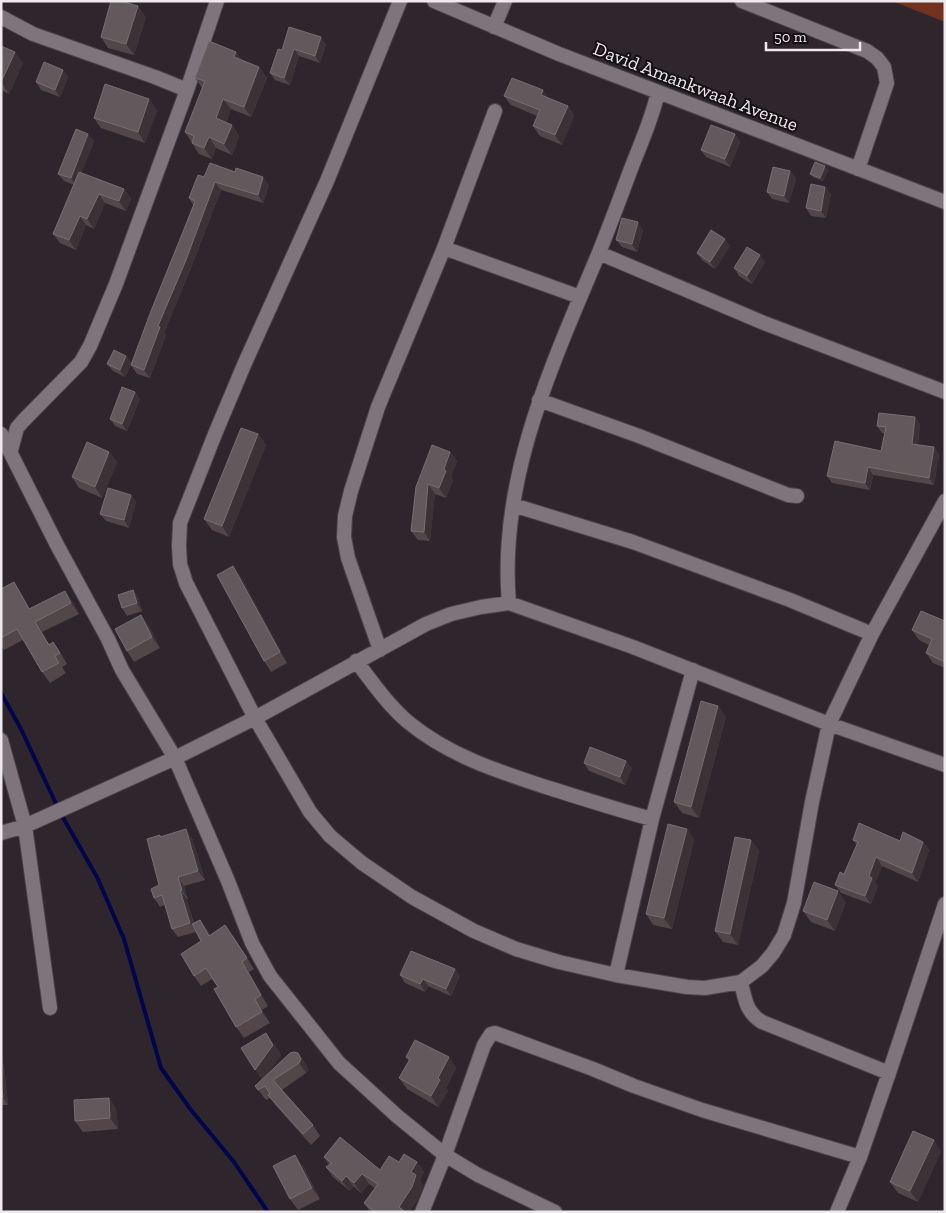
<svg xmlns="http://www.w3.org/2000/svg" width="946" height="1213" font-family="'Zilla Slab',serif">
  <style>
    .pitch { fill: #72321e }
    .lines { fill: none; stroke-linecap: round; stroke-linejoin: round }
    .stream { stroke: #01064c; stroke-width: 4 }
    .minor-casing { stroke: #4a4349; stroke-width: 16 }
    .minor { stroke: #7e747c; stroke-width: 14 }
    .wall { fill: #524649 }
    .shaded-wall { fill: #3c3236 }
    .building { fill: #63585b; stroke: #786e72 }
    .labels { text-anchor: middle; stroke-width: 4; stroke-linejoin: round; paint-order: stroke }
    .street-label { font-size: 19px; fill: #eee9ed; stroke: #141013 }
  </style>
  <rect width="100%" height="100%" fill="#2e262c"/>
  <path class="pitch" d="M892 1H945V22Z"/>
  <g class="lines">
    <path class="stream" d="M1 693 21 729 58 808
      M61 814 97 877 124 939 161 1068 191 1110 234 1162 268 1212"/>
    <defs>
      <path id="minor" d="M400 1 327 181 244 365 215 434 180 523 179 546 180 564 186 583 255 718 310 812 330 836 362 863 412 897 474 931 516 949 559 962 616 975 687 987 705 988 741 982C745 999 746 1012 762 1022L889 1073
        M434 1 559 54 945 202
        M742 1 867 51 877 58 884 67 887 83 858 169
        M1 17 33 34 155 77 187 90
        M494 27 505 1
        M444 248 580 297
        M599 253 764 323 945 392
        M539 400 639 436 788 495 797 496
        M1 434 57 545 108 639 122 670 175 758 228 881 252 943 270 976 339 1063 397 1116 445 1155 478 1175 555 1212
        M11 450 17 428 23 421 81 362 90 346 116 284 187 90 217 1
        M513 505 633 542 790 600 872 634
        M509 603C498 480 552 365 598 255 609 228 619 201 629 174 639 147 652 120 658 92
        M380 650 348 558 344 537 345 516 351 491 378 407 444 248 495 111
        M356 661C372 682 388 705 408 722 449 756 500 772 549 788 584 799 618 810 652 819
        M1 740 25 826 50 1008
        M1 833 25 826 175 758 255 718 426 624 451 614 481 607 509 603 633 647 829 724 945 765
        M616 975 652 819 693 670
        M741 982 762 966 773 953 784 935 794 903 812 802 829 724 872 634 945 501
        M422 1212 445 1155 484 1045 491 1034 495 1033 593 1069 634 1086 702 1110 860 1157
        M837 1212 860 1157 889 1073 945 904"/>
    </defs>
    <use href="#minor" class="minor-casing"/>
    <use href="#minor" class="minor"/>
  </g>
  <path class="wall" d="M146 17 134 55 108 48 101 37Z
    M326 44 320 63 299 56 290 85 275 80 270 73 282 50Z
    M1 46 23 63 9 94 1 90Z
    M242 60 259 67 267 78 251 117 231 109 226 123 232 125 239 136 232 155 216 148 212 159 199 154 185 132 202 88 195 78Z
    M63 70 68 77 60 97 41 90 36 82Z
    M543 90 548 98 568 106 574 115 562 145 540 136 533 126 537 116 511 105 504 96Z
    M157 110 145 143 101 128 94 118Z
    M735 134 740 142 730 167 706 157 701 150Z
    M94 141 81 173 124 189 131 199 126 211 105 203 94 229 86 225 76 250 60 243 53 234 74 185 64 181 58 174Z
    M825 166 828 170 823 181 813 177 810 174Z
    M790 171 796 179 789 203 772 199 767 192Z
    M204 177 269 185 263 203 221 190 191 268 164 333 166 335 150 378 137 374 131 365 193 205 189 198Z
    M825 187 831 194 826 218 811 216 806 208Z
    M643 230 637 252 622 247 616 240Z
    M730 246 715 269 702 260 697 253Z
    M765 262 752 284 739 276 734 268Z
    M126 356 132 363 125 377 113 371 107 364Z
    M135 392 140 399 127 431 115 426 110 419Z
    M920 424 918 445 934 447 939 455 934 485 873 475 870 490 832 483 827 476 881 451 885 433H882L877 426Z
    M258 434 266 445 229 537 212 530 204 519Z
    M109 452 117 462 102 498 79 488 72 477Z
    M450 452 457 461 451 477 453 480 446 498 435 494 430 541 418 540 411 531 416 487Z
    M131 495 136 502 129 528 106 521 100 514Z
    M241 577 287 663 271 672 264 661Z
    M14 582 21 593 30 609 73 602 79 614 42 632 49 645 61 653 67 664 62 667 66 673 50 683 42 672 23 640 4 650 1 646V589Z
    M133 590 138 597 142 611 127 616 122 608Z
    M945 621V668L933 663 926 653 929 645 919 640 912 630Z
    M149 626 160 648 134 662 127 651Z
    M718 706 726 717 699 818 682 813 674 802Z
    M626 761 632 768 625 785 589 771 584 763Z
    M687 829 694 840 672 929 653 925 646 914Z
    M161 836 192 838 205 880 184 886 188 899 186 898 194 923 200 920 210 935 233 936 254 969 249 972 268 1006 262 1010 270 1023 244 1038 236 1027 218 987 212 979 201 986 194 976 201 941 196 932 178 937 172 929 165 905 160 907 154 898 159 885Z
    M751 840 759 851 738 945 723 942 715 931Z
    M853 840 923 842 929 850 918 882 882 866 875 883 878 886 871 904 841 893 835 885 844 874 847 867 857 845Z
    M846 902 835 931 811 922 803 911Z
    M400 975 460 976 451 996 428 986 425 992 405 983Z
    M274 1044 281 1055 266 1075 290 1053 306 1064 308 1070 306 1073 282 1090 313 1125 320 1136 311 1145 276 1106 270 1098 266 1100 255 1086 262 1080Z
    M406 1057H449L456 1068 446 1088 448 1091 438 1107 407 1089 399 1078 409 1061Z
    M1 1061 4 1065 8 1105H1Z
    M109 1098 116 1109 118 1129 83 1132 75 1121Z
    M941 1151 918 1202 898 1193 890 1182Z
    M324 1157 380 1170 399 1162H417L424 1172 420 1180 423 1185 419 1197 409 1212H370L364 1203 375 1188 369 1184 361 1193 353 1186 350 1191 333 1177 326 1167 329 1165Z
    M303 1166 320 1199 298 1210 290 1199Z"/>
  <path class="shaded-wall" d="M138 6 146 17 134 55 126 44Z
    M321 37 326 44 320 63 315 56Z
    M294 49 299 56 290 85 284 78Z
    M15 52 23 63 9 94 1 82Z
    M236 52 244 63 234 57Z
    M259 67 267 78 251 117 244 107Z
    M63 70 68 77 60 97 55 90Z
    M543 90 550 100 541 95Z
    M149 99 157 110 145 143 138 132Z
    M223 99 231 109 223 129 216 118Z
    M568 106 574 115 562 145 555 135Z
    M232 125 239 136 232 155 224 144Z
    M88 134 94 141 76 186 71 178Z
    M735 134 740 142 730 167 725 159Z
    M209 137 216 148 212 159 204 148Z
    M825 166 828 170 823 181 820 178Z
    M790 171 796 179 789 203 784 196Z
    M263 177 269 185 263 203 258 195Z
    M215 182 221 190 191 268 164 333 166 335 150 378 144 370 158 326Z
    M825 187 831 194 826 218 821 211Z
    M124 189 131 199 126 211 119 201Z
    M99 194 105 203 94 229 87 219Z
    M80 216 86 225 76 250 69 240Z
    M638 222 643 230 637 252 632 244Z
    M725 239 730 246 715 269 710 262Z
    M760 255 765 262 752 284 747 276Z
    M126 356 132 363 125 377 120 370Z
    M135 392 140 399 127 431 122 424Z
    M915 417 920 424 917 451 912 444Z
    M258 434 266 445 229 537 222 526Z
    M934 447 939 455 934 485 929 478Z
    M109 452 117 462 102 498 95 487Z
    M450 452 457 461 451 477 453 480 446 498 439 488 444 469Z
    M868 467 873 475 870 490 865 483Z
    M428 484 435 494 430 541 424 532Z
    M131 495 136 502 129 528 124 520Z
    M233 566 241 577 287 663 280 652Z
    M14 582 21 593 36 620 29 609Z
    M133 590 138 597 142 611 137 603Z
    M65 591 73 602 79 614 71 603Z
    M141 615 149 626 160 648 152 637Z
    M35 622 42 632 56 656 49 645Z
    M53 642 61 653 67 664Z
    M718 706 726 717 699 818 691 807Z
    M626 761 632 768 625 785 620 777Z
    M186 829 192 838 205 880 198 871Z
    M687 829 694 840 672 929 664 918Z
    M751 840 759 851 738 945 730 934Z
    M923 842 929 850 918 882 912 873Z
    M876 857 882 866 875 883 878 886 871 904 865 896 869 876Z
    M178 877 184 886 188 899 182 890Z
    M180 890 186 898 196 932 190 923Z
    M838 891 846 902 835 931 827 920Z
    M200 920 208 930 216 946 209 936Z
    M242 962 249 972 268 1006 261 995Z
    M455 969 460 976 451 996 446 989Z
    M423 979 428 986 425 992 420 984Z
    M255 999 262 1010 270 1023 262 1012Z
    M266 1033 281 1055 263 1081 255 1070Z
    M298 1053 306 1064 308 1070 306 1073 299 1063Z
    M449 1057 456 1068 446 1088 448 1091 438 1107 431 1096 438 1078Z
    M1 1061 4 1065 8 1105 3 1097 1 1082Z
    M109 1098 116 1109 118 1129 110 1118Z
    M934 1140 941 1151 918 1202 910 1191Z
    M295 1155 303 1166 320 1199 312 1188Z
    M417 1162 424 1172 420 1180 423 1185 419 1197 409 1212H402L399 1207 411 1172Z
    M362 1174 369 1184 361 1193 354 1183Z
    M346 1176 353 1186 350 1191 342 1181Z"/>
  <path class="building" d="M111 1H121L138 6 126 44 101 37Z
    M289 27 321 37 315 56 294 49 284 78 270 73 278 49 282 50Z
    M209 41 236 52 234 57 259 67 244 107 223 99 216 118 232 125 224 144 209 137 204 148 192 143 194 136 185 132 205 81 195 78Z
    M1 46 15 52 1 82Z
    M44 62 63 70 55 90 36 82Z
    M512 78 543 90 541 95 568 106 555 135 533 126 540 110 504 96Z
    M105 84 149 99 138 132 94 118Z
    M711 125 735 134 725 159 701 150Z
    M76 129 88 134 71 178 58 174Z
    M815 162 825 166 820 178 810 174Z
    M210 163 235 172 236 168 263 177 258 195 215 182 186 260 158 326 160 327 144 370 131 365 151 311 193 207 195 201 189 198 198 175 204 177Z
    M773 167 790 171 784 196 767 192Z
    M79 172 124 189 119 201 99 194 87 219 80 216 69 240 53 234Z
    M811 184 825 187 821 211 806 208Z
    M622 218 638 222 632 244 616 240Z
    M711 230 725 239 710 262 697 253Z
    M747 247 760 255 747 276 734 268Z
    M114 350 126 356 120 370 107 364Z
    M122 387 135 392 122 424 110 419Z
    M879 413 915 417 912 444 934 447 929 478 868 467 865 483 827 476 835 441 881 451 886 427 877 426Z
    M241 428 258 434 222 526 204 519Z
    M87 442 109 452 95 487 72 477Z
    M432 445 450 452 444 469 446 471 439 488 428 484 424 532 411 531 416 487Z
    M108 488 131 495 124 520 100 514Z
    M233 566 280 652 264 661 217 575Z
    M14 582 29 609 65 591 71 603 35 622 49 645 53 642 60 653 55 656 59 663 42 672 17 629 1 638V589Z
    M133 590 137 603 122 608 118 595Z
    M921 611 945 621V662L926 653 932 639 912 630Z
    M141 615 152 637 127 651 115 629Z
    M701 701 718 706 691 807 674 802Z
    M590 747 626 761 620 777 584 763Z
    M859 823 900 841 903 832 923 842 912 873 876 857 869 876 872 878 865 896 835 885 840 872 844 874 847 867 858 842 853 840Z
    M668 824 687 829 664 918 646 914Z
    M186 829 198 871 178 877 182 890H180L190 923 172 929 162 895 154 898 151 889 159 885 147 839 160 835V837Z
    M735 837 751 840 730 934 715 931Z
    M814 882 838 891 827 920 803 911Z
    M200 920 209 936 225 925 247 958 242 962 261 995 255 999 262 1012 236 1027 214 989 218 987 206 968 194 976 181 954 201 941 192 924Z
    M411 951 455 969 446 989 423 979 420 984 400 975Z
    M266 1033 273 1045 255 1070 241 1048Z
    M415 1040 449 1057 438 1078 440 1080 431 1096 399 1078 410 1059 406 1057Z
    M294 1052 298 1053 301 1059 299 1063 273 1080 313 1125 303 1134 268 1095 270 1094 265 1086 258 1090 255 1086 290 1053Z
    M1 1082 3 1097H1Z
    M109 1098 110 1118 75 1121 74 1100Z
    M913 1131 934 1140 910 1191 890 1182Z
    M340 1137 380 1170 389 1156 399 1162 404 1154 417 1162 411 1172 416 1175 412 1187 399 1207 403 1210 402 1212H375L364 1203 378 1184 362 1174 354 1183 346 1176 342 1181 326 1167 332 1163 324 1157Z
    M295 1155 312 1188 290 1199 273 1166Z"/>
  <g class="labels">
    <g class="street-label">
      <text transform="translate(696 86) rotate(21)" y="7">David Amankwaah Avenue</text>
    </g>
  </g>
  <rect width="946" height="1213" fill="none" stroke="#eee9ed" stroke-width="5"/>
  <path d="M766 42v8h94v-8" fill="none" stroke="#eee9ed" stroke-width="2.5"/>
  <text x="774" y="42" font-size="15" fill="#eee9ed" stroke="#141013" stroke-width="4" paint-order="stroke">50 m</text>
</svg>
